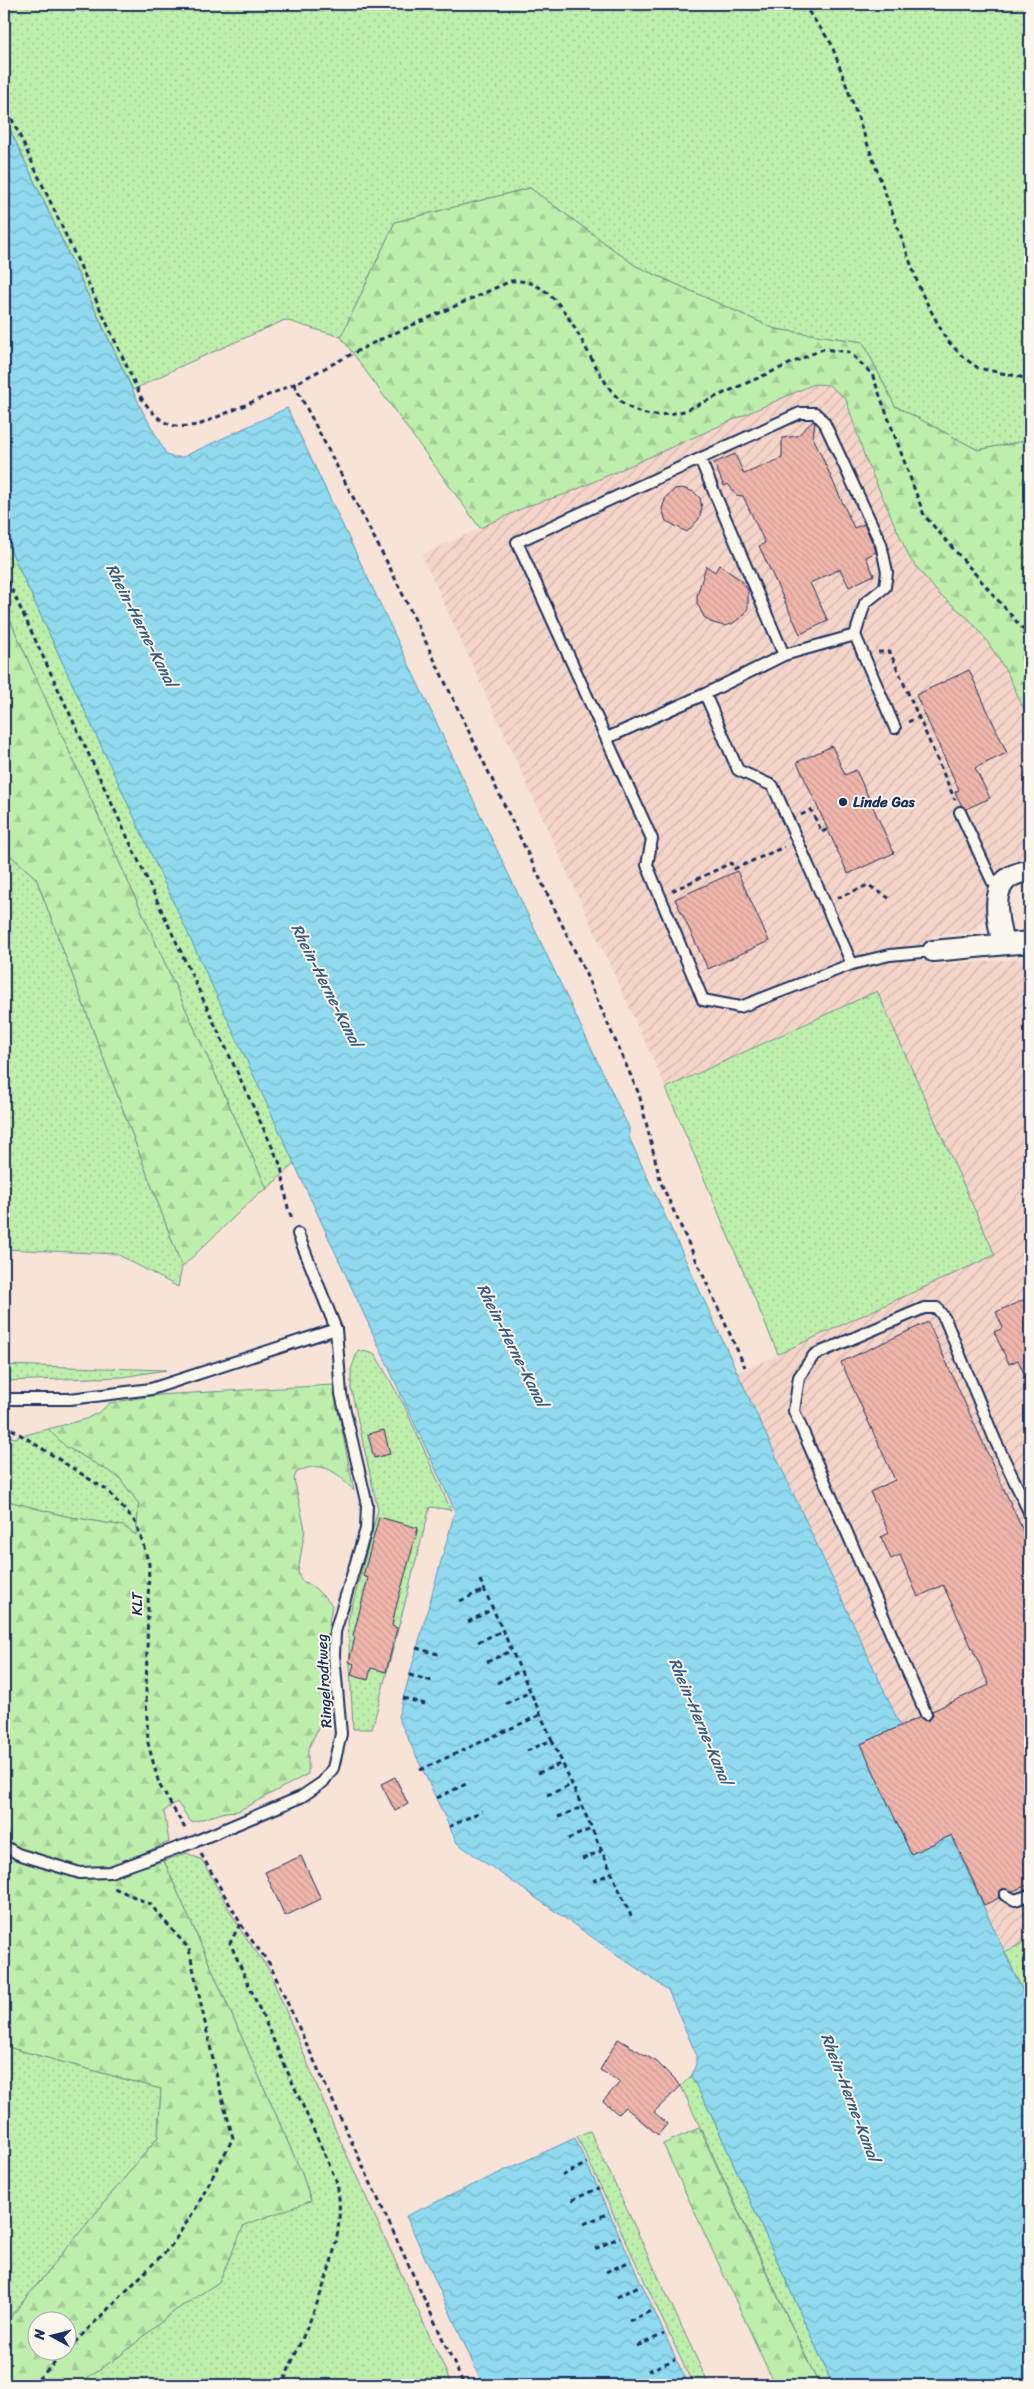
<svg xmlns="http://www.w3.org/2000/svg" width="1034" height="2389" font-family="Sriracha,sans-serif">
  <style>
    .industrial { fill: url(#industrial-furrows) }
    .grass { fill: url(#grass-dots); stroke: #6c8e85 }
    .forest { fill: url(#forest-firs); stroke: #6c8e85; fill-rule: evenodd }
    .water { fill: url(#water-waves); stroke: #6196b5 }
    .building { fill: url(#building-back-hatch); stroke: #1b2f5e }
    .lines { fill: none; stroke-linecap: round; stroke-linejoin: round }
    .lane-casing { stroke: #1b2f5e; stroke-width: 14 }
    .street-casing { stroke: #1b2f5e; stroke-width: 24 }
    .path { stroke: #1b2f5e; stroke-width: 3; stroke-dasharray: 5 4; stroke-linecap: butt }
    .lane { stroke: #fbf7ec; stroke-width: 10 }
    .street { stroke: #fbf7ec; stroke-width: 20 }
    .poi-dot { fill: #1b2f5e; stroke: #fbf7ec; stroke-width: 2 }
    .labels { text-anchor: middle; stroke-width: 4; stroke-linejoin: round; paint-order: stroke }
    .poi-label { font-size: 15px; font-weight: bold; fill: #1b2f5e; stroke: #fbf7ec; text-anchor: start }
    .street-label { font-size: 15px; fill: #1b2f5e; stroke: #fbf7ec }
    .water-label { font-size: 16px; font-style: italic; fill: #385a82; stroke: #fbf7ec }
  </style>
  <defs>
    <pattern id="industrial-furrows" width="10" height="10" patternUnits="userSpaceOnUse" patternTransform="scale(1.25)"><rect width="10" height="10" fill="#f5d5ca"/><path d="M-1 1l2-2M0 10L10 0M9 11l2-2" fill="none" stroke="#d1b7b0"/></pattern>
    <pattern id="grass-dots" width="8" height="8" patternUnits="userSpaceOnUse" patternTransform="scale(1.25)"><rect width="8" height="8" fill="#beeeac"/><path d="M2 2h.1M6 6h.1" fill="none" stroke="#a3cc96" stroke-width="1.8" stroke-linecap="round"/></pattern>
    <pattern id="forest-firs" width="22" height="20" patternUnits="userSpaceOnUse" patternTransform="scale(1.25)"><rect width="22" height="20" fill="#beeeac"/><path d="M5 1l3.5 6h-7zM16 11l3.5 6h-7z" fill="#a3cc96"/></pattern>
    <pattern id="water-waves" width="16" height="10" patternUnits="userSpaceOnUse" patternTransform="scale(1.25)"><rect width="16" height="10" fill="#8fdaef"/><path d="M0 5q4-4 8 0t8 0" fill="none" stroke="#7bbbcf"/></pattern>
    <pattern id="building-back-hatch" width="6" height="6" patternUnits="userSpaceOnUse" patternTransform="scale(1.25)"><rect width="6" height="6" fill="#efb5aa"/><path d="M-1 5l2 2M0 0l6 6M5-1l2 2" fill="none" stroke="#cc9c95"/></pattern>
  </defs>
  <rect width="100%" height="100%" fill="#f7e3d8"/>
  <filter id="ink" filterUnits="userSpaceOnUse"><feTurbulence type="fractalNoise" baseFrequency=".02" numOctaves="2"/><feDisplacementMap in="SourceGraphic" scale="10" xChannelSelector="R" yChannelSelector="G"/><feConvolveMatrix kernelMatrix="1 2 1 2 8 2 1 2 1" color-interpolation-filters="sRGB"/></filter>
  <g filter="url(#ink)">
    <path class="industrial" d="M814 384 829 385 846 399 865 458 909 559 938 593 969 619 985 638 1008 674 1030 723V856L1012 861 995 876 987 892 985 916 977 929 967 933 932 936 934 965 1030 958V1939L1005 1952 738 1373 995 1254 877 991 666 1088 422 555 530 505 566 494Z"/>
    <path class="grass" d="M4 4H1030V440L978 450 895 406 863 342 775 329 636 266 530 188 395 222 341 337 285 320 179 367 133 390 4 117Z
      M4 536 295 1163 267 1189 4 607Z
      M4 850 36 878 182 1267 178 1287 117 1254 4 1249Z
      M877 991 995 1255 778 1354 666 1088Z
      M358 1350 375 1354 404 1405 451 1510 430 1507 372 1729H353L348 1621 378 1510 351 1389V1370Z
      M4 1365 166 1370 122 1377 4 1381Z
      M48 1429 65 1446 119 1477 139 1504 136 1535 123 1526 65 1516 4 1500V1433L14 1438Z
      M187 1853 202 1860 241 1931 268 1968 335 2129 452 2385H76L121 2355 173 2312 219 2282 243 2225 311 2200 302 2174 164 1861Z
      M1030 1939V2007L1005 1952Z
      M4 2046 161 2089 158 2137 4 2325Z
      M691 2076 712 2116 833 2385H819L681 2086Z
      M590 2131 709 2385H693L577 2136Z"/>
    <path class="forest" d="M530 188 636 266 775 329 863 342 895 406 978 450 1030 440V723L1008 674 985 638 969 619 938 593 910 559 865 458 846 399 829 385 814 384 566 494 530 505 480 528 341 337 395 222Z
      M4 607 267 1189 259 1193 182 1267 36 878 4 850Z
      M333 1385 354 1491C337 1472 322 1458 296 1473L294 1479 305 1529 298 1572 301 1580 315 1588 332 1605C325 1639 329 1671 333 1705L323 1718 308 1749V1774L238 1811 226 1812 196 1821 191 1822 177 1802 164 1811 169 1842 141 1854 147 1866 164 1861 302 2174 311 2201 244 2225 219 2282 173 2312 121 2355 76 2385H4V2325L158 2137 161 2089 4 2046V1500L65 1516 123 1526 136 1535 139 1504 119 1477 65 1446 48 1429 86 1419 101 1411 110 1403 157 1395ZM38 2322H68V2352H38Z
      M699 2128 819 2385H775L663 2144Z"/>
    <path class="water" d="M4 117 142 410 166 454 171 457H183L287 408 629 1128V1137L638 1157 1030 2007V2385H833L712 2116 691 2076 696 2064V2054L668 1990 457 1843 398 1717 455 1511 4 536Z
      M575 2138 688 2385H483L406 2216Z"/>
    <path class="building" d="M813 421 815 423 813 437 854 528 864 524 874 546 876 552 866 557 874 575 849 587 840 569 810 583 828 621 800 634 759 546 765 543 743 496 736 495 728 484 724 486 714 463 735 454 744 474 782 458V438L797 436Z
      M682 488 694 492 700 498 702 508 699 519 687 532 666 521 662 509 666 497 675 489Z
      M719 565 741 580 748 590V608L744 615 732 624 724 626 710 622 704 617 697 603V596L706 566 715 572Z
      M969 670 1007 753 975 768 990 798 966 809 962 806 955 792 959 790 916 695Z
      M832 746 845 775 856 770 894 853 848 874 797 762Z
      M737 871 769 941 708 969 675 899Z
      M1030 1297V1387L1018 1360 1009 1364 994 1332 1003 1328 996 1312Z
      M928 1322 1030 1546V1884L1013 1891 1002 1889 999 1892V1898L984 1905 952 1835 911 1854 861 1744 920 1717 925 1721 929 1720 933 1715 932 1711 989 1685 943 1585 918 1597 900 1555 891 1559 881 1537 889 1533 870 1492 895 1480 841 1362Z
      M384 1430 390 1454 374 1458 368 1434Z
      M379 1517 418 1528 395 1611 392 1626 397 1628 386 1672 371 1668 368 1680 351 1675 354 1664 349 1662 355 1637 353 1636 368 1578 363 1576Z
      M395 1777 408 1804 395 1811 381 1784Z
      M301 1856 321 1899 285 1916 265 1872Z
      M618 2039 657 2062 681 2086 654 2112 667 2124 658 2135 625 2107 618 2114 603 2101 620 2082 600 2070Z"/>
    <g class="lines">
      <defs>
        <path id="lane" d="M700 459 784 655
          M855 635 895 728
          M607 738 705 694
          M960 812 992 881 1000 888
          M852 964 773 786 738 770 705 694 784 655 855 635 865 603 885 587 887 572 881 544 824 422 815 413H800L517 542 652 839 647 865 703 1000 740 1007 852 964 890 955 933 951
          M4 1399H70L151 1389 336 1329
          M926 1714 794 1411 799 1377 814 1355 924 1308H937L945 1319 995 1440 1030 1514
          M4 1846 18 1854 80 1873 110 1872 194 1842 301 1797 323 1782 333 1768 341 1734 334 1655 335 1632 366 1529 367 1505 341 1394 336 1329 298 1234
          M1005 1895 1015 1900 1030 1895"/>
        <path id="street" d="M1003 944C996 913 987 875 1030 871
          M933 951 1030 942"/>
      </defs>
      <use href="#lane" class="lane-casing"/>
      <use href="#street" class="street-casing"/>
      <path class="path" d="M483 4 511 6 553 4
        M803 4 831 43 921 292 946 339 963 357 978 368 1030 379
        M4 102 142 399C160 423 170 431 201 424L294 384 375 342 511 281C574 275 587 386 632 409 648 418 667 415 684 411L823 349 849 352 872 374 924 515 1030 637
        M294 384 391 570 584 970 639 1094 661 1183 745 1367
        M4 573 281 1166 288 1208 293 1221
        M878 652H890L955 800
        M908 722 919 717
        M801 815 811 810 822 832 828 829
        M672 891 731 863 734 869 784 847
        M837 898 868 885 889 898
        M4 1424 108 1491 135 1522 140 1534 149 1564 146 1694 148 1743 159 1784 186 1830
        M480 1580 552 1740 527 1751
        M460 1601 484 1590
        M468 1622 493 1609
        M478 1642 502 1631
        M416 1648 438 1654
        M487 1662 511 1651
        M409 1675 432 1681
        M497 1683 520 1671
        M403 1698 425 1704
        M506 1704 530 1692
        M552 1740 631 1916
        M420 1770 540 1715
        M538 1773 560 1764
        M547 1795 572 1785
        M437 1798 468 1783
        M558 1817 582 1807
        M449 1827 482 1811
        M568 1839 591 1829
        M201 1854 246 1933 269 1963 464 2385
        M582 1859 601 1851
        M593 1881 612 1873
        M240 1924 230 1943 336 2180C352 2241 308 2323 285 2378V2385
        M562 2176 587 2163
        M572 2200 599 2188
        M584 2224 609 2213
        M595 2249 620 2237
        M606 2272 631 2261
        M617 2297 641 2285
        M629 2321 653 2310
        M637 2346 664 2334
        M68 2349 171 2246 196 2208 233 2138 217 2078 189 1949 150 1904 112 1887
        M648 2371 676 2359
        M32 2385 66 2352
        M680 2385 686 2382"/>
      <use href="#lane" class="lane"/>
      <use href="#street" class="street"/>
    </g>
  </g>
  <circle class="poi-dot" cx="843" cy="802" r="5"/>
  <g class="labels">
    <g class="poi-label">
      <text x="853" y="807">Linde Gas</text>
    </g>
    <g class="street-label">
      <text transform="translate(137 1604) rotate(-89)" y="5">KLT</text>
      <text transform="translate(324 1681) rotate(-93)" y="5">Ringelrodtweg</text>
    </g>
    <g class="water-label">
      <text transform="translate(142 625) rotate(63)" y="6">Rhein-Herne-Kanal</text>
      <text transform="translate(327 985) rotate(63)" y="6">Rhein-Herne-Kanal</text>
      <text transform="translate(513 1345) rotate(63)" y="6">Rhein-Herne-Kanal</text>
      <text transform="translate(701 1721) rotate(67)" y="6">Rhein-Herne-Kanal</text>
      <text transform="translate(851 2097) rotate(69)" y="6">Rhein-Herne-Kanal</text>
    </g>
  </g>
  <rect width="1034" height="2389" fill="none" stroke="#fbf7ec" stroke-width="20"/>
  <rect x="10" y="10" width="1014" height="2369" fill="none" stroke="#1b2f5e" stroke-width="2" filter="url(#ink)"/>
  <g transform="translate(52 2336) rotate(277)"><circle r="24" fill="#fbf7ec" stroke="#a1a7b3"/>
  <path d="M0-4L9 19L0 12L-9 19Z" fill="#1b2f5e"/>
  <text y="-8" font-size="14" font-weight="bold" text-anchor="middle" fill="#1b2f5e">N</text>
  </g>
</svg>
